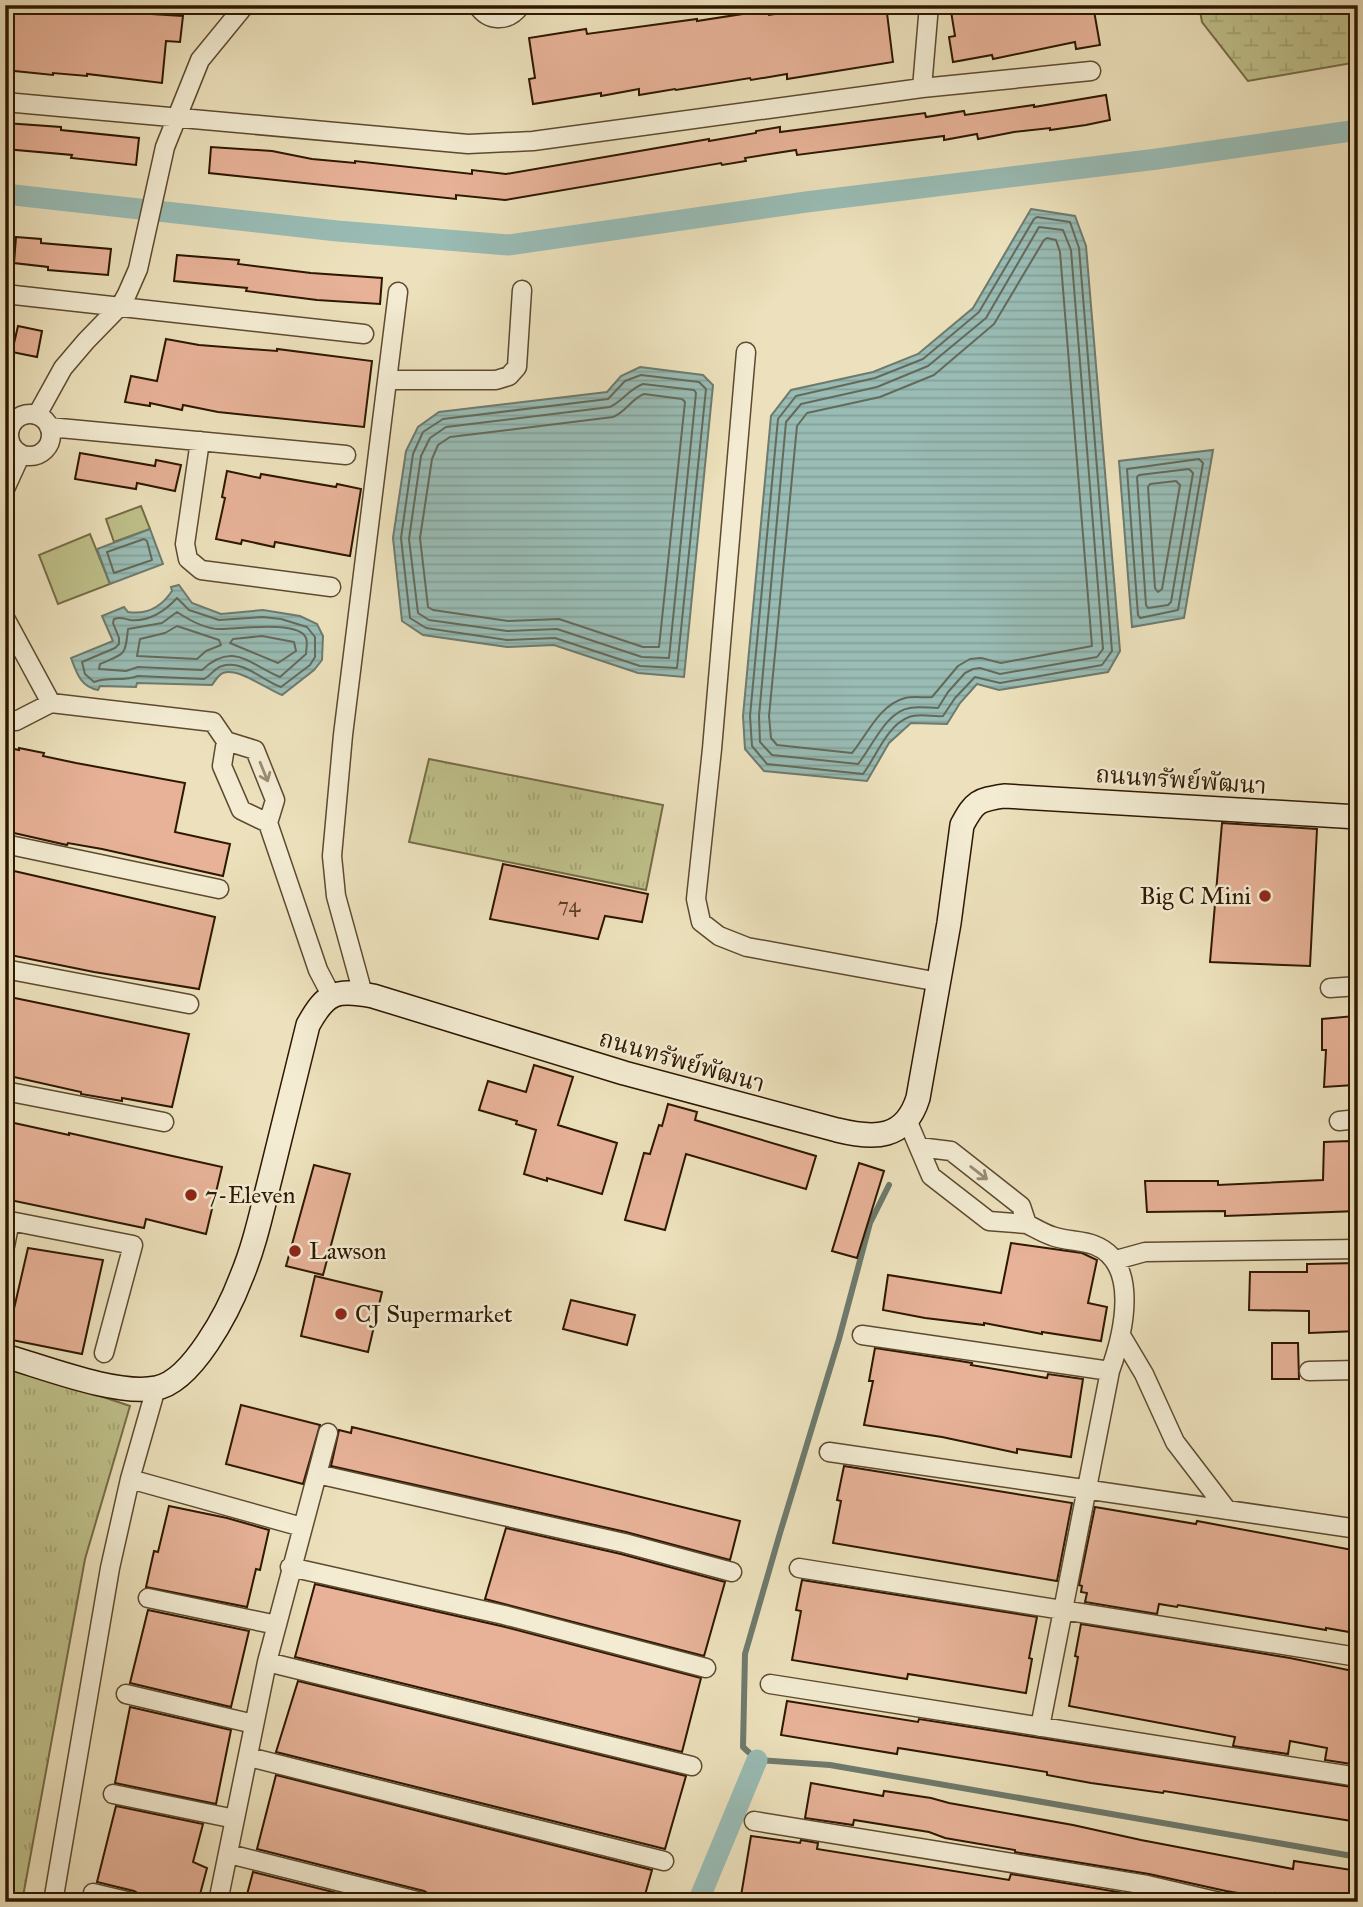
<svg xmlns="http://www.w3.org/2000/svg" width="1363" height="1907" font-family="'IM FELL Great Primer','Noto Serif Thai',serif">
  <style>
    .grass { fill: url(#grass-tufts); stroke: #766c46; stroke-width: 2 }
    .wetland { fill: url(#wetland-marsh); stroke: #766c46; stroke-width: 2 }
    .pitch { fill: #bfc18b; stroke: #766c46; stroke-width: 2 }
    .water { fill: url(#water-rules); stroke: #6e7a6d; stroke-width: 2 }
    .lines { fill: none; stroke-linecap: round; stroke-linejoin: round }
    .shore { stroke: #646a5a; stroke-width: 2 }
    .stream { stroke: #6e7a6d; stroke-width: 6 }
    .canal { stroke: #99bcb5; stroke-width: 21 }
    .building { fill: #e7b298; stroke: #2e1700; stroke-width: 2 }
    .street-casing { stroke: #5e4a2f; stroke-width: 21 }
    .secondary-casing { stroke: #2e1700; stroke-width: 26 }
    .street { stroke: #f3ecd3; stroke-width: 18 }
    .secondary { stroke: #f3ecd3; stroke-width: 23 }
    .oneway { stroke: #9a8c74 }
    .poi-dot { fill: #8f2418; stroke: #f3ecd3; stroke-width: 2.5 }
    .labels { text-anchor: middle; stroke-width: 5; stroke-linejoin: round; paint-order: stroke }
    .number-label { font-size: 21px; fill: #5c3e26 }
    .street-label { font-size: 24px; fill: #2e1700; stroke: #f3ecd3 }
    .poi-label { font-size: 24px; fill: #2e1700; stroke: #f3ecd3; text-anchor: start }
  </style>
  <defs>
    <pattern id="grass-tufts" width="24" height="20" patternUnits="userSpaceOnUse" patternTransform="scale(1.75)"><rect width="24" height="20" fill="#bfc18b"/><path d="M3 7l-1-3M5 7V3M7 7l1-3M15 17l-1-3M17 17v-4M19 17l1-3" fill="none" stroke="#a4a576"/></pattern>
    <pattern id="wetland-marsh" width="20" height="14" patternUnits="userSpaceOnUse" patternTransform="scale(1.75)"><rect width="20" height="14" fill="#bfc18b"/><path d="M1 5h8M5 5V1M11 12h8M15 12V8" fill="none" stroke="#a4a576"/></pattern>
    <pattern id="water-rules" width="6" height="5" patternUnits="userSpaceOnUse" patternTransform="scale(1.75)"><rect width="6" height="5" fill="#99bcb5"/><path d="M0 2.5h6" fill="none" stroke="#84a19a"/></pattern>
  </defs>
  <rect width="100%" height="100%" fill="#ece1bc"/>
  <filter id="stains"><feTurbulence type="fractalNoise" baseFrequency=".00286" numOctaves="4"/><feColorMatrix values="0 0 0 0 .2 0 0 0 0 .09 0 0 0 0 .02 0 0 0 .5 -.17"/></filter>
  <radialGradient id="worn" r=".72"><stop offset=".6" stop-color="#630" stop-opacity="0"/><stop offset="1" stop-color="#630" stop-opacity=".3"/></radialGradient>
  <path class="grass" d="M429 759 663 805 646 890 409 842Z
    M5 1364 130 1406 85 1559 22 1902H5Z"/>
  <path class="wetland" d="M1199 5H1358V62L1248 81 1202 22Z"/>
  <path class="pitch" d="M141 506 150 529 114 542 106 519Z
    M90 534 110 584 58 604 39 555Z"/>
  <path class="water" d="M1031 209 1075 216 1086 246 1120 651 1108 672 999 690 977 684 960 703 947 724 911 723 889 743 867 781 764 771 745 749 743 716 771 416 791 390 873 372 918 354 973 308Z
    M640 367 703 375 713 385 684 677 638 673 554 645 507 647 423 635 402 621 393 538 406 451 418 427 439 412 607 392 621 376Z
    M1213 450 1184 618 1132 627 1119 461Z
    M150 529 163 564 110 584 97 549Z
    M179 585 192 603 221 614 263 610 300 616 317 624 323 636 322 660 314 670 282 695C268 690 238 667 223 673 218 675 215 681 212 685L137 683 136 687 100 686 98 690C81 687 77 674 71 658L113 641 102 616 124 607 128 612C147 615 162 606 172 591L171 587Z"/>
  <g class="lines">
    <path class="shore" d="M1037 217 1070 222 1079 248 1112 651 1102 665 1000 683 975 677 955 698 943 716C933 717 919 713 909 717 887 725 876 757 863 774L767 764 752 746 750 716 778 419 796 396 875 378 923 359 979 312 1034 219Z
      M1039 227 1063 230 1071 250 1103 649 1097 657 1000 674 980 668 973 669 965 673 948 692 938 708C929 708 919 706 910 708 886 711 871 749 858 764L772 755 760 742 759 716 786 422 801 404 877 387 928 366 986 318Z
      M1047 238 1056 240 1060 252 1092 646 1001 663 981 658 970 659 958 666 932 697C924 698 914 696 905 698 879 705 867 735 852 753L777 745 771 738 769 716 797 426 807 413 880 397 934 375 994 324 1044 240Z
      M641 375 699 382 706 389 677 668 640 666 555 638 507 640 426 628 410 618 401 538 413 454 423 432 443 419 608 399 625 381Z
      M643 384 694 390 696 393 669 658 642 657 557 629 507 631 429 620 418 613 409 539 421 456 430 438 446 427 610 407C623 401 629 389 643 384Z
      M644 394 682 399 685 402 659 647H643L559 619 508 621 433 610 428 607 420 538 432 459 438 445 450 437 613 417C626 412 631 399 644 394Z
      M1199 459 1203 463 1178 610 1140 618 1138 615 1127 469Z
      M1189 469 1193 473 1171 602 1168 605 1148 608 1146 605 1137 477 1139 475Z
      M1176 481 1180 485 1162 589 1158 592 1155 588 1148 487 1150 484Z
      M144 539 147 541 152 560 114 573 107 552Z
      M177 598 189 610 219 620 263 617 281 619 307 627 315 637V657L310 665 281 687C263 681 242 659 222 666 214 668 211 676 204 679L138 676C123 682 108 676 94 682L85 674 82 662 115 648 119 644V638L113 623 114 619C122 616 123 619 130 620 150 622 165 611 177 598Z
      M177 612C189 620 207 630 222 629 237 629 299 620 306 638 308 642 306 650 306 654L280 677C249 664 233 641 202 670L138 667 126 671 99 669 100 664C126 653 125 656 128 629L162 623Z
      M177 626 219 640 221 645 206 651 197 659 137 656 140 639 165 633Z
      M262 636 294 642 296 651 278 663 230 643 233 639Z"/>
    <path class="stream" d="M889 1185 870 1223 839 1339 780 1533 745 1654 743 1747 757 1760 830 1765 1358 1857"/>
    <path class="canal" d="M5 194 337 231 508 245 806 202 1157 159 1358 130
      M698 1902 757 1760"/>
  </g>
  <path class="building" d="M7 5 183 16 180 42 166 41 162 83 87 74V76L53 73V75L5 70Z
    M840 5H886L893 62 787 79V74L751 80 750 78 676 90 675 89 639 95V89L601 96V93L533 104 529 79 535 78 529 38 586 29 587 34 697 19V21L768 10 769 15Z
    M950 5H1093L1100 45 1076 49 1075 42 993 59 992 55 953 62 949 37 955 36Z
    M1106 95 1110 120 1086 125 1050 130V128L1014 132 978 139 977 134 944 140V136L797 155 796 150 745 158 746 161 722 165 721 163 505 200 456 195V199L209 173 211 147 272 151 312 159 355 163V161L472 174V170L506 174 709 139V141L756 133V131L780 127V132L925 113 926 117 964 111 965 115 1034 105V107Z
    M5 123 61 127V130L139 138 136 165 71 158 72 155 5 149Z
    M16 237 41 239V243L111 249 108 275 48 270V267L14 263Z
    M177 255 239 260 238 264 311 273 382 278 380 304 317 300 246 291 247 288 174 281Z
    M18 326 42 331 37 357 12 352Z
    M166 339 199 345 277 351V349L372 361 364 427 218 412 183 405 182 410 150 403V406L125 402 131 376 157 381Z
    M80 453 155 466 156 460 181 465 175 491 137 483 136 489 75 479Z
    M227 471 260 478 261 474 336 487 337 484 361 489 350 556 275 542 274 547 242 540 241 544 216 539 225 498 222 497Z
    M5 747 19 750V748L44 753 43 756 76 763 185 783 175 832 230 844 223 876 102 849 68 843 67 845 5 831Z
    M1222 823 1317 829 1310 966 1210 962Z
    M503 864 648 894 642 922 605 916 598 939 490 919Z
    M14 871 215 917 199 989 94 972 5 954V914Z
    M5 996 189 1034 172 1107 122 1098V1101L81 1094V1092L5 1075Z
    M1354 1016V1085L1324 1087 1326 1050H1322V1019Z
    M534 1065 573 1077 558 1125 617 1143 602 1194 547 1178V1181L524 1174 536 1130 516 1124 517 1121 479 1110 488 1081 526 1092Z
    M668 1104 697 1112 695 1120 816 1156 806 1189 686 1154 665 1230 625 1220 644 1153 650 1154 659 1125 662 1126Z
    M5 1121 69 1135V1133L222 1167 206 1234 146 1219 144 1228 5 1199Z
    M1349 1141V1181L1358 1180V1211L1225 1216V1211L1147 1212 1145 1181H1218V1185L1323 1180 1324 1142Z
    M859 1163 884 1171 857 1258 832 1251Z
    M314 1165 350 1174 323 1275 286 1266Z
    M1011 1243 1082 1253 1097 1260 1088 1303 1107 1307 1101 1341 1042 1332V1334L984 1323V1325L925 1318 883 1310 888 1275 1001 1293Z
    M28 1248 103 1260 82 1354 7 1339Z
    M1358 1263V1331L1309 1333V1311L1249 1310 1250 1272H1307V1264Z
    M315 1276 382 1292 368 1352 301 1336Z
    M571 1300 635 1315 627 1345 563 1329Z
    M1272 1343H1298L1299 1379H1272Z
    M875 1348 960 1361 972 1363 971 1365 1047 1378 1048 1374 1083 1379 1071 1457 1017 1449V1453L942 1437 864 1425 873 1381H869Z
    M241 1405 320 1425 303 1484 226 1464Z
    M352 1427 740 1521 730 1560 626 1532 331 1466 339 1430 351 1433Z
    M844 1466 1072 1503 1057 1581 833 1543 841 1501 837 1500Z
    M169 1506 227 1518 269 1530 260 1570 256 1569 247 1607 146 1587 154 1551 158 1552Z
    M1095 1507 1196 1524 1197 1521 1358 1551V1620L1355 1633 1326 1628V1630L1178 1605 1177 1607 1159 1604 1157 1614 1085 1602 1087 1593 1081 1592 1082 1586 1079 1585Z
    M506 1528 621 1554 725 1582 704 1656 485 1599Z
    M802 1580 1037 1617 1029 1658 1032 1659 1026 1693 908 1674 907 1679 792 1660 801 1611 796 1610Z
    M315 1584 501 1626 701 1678 682 1752 295 1657Z
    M148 1610 249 1631 231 1707 130 1683Z
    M1081 1624 1290 1658 1358 1672V1765L1325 1760 1327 1748 1290 1741 1288 1754 1233 1746 1235 1737 1069 1706 1078 1657 1075 1656Z
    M298 1681 686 1776 665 1849 276 1752Z
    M787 1701 918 1722 919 1719 1358 1788V1822L1164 1791 1163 1793 1091 1783 1047 1775V1772L898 1748 897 1754 781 1735Z
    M130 1707 231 1730 216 1804 115 1783Z
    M276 1775 652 1870 643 1902H432L429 1894 424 1891 257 1849Z
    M811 1783 883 1796 884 1791 931 1798 949 1803 1073 1825 1141 1840 1293 1869 1294 1861 1358 1871V1902H1331L1275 1893 1274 1899 1226 1891 1149 1874 1015 1852V1850L945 1838 929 1832 854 1820 853 1825 805 1818Z
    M116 1806 203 1824 193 1862 207 1868 198 1902H142L139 1894 134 1891 97 1882Z
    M751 1836 800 1843 801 1840 818 1843 817 1849 1009 1880 1011 1874 1124 1893 1122 1902H740Z
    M253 1872 373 1902H245Z"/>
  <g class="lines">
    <defs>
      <path id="street" d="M477 5C489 23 509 22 521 5
        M922 88 929 5
        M5 102 468 144 533 141 922 88 1091 71
        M5 294 364 334
        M746 352 712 749 696 899 701 922 719 936 747 947 939 982
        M388 380H496L509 376 517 367 522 290
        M9 435a21 21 0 1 1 42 0a21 21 0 1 1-42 0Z
        M37 415 63 368 86 341 121 305 127 294 138 269 165 147 200 60 245 5
        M49 427 346 455
        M200 441 185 544 188 559 201 570 331 587
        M5 489 21 454
        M5 618 51 703 16 721 5 719
        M51 703 213 722 226 741 255 750 275 800 268 823 318 970 331 995
        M226 741 222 766 241 810 268 823
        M5 844 219 889
        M5 969 189 1004
        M1330 988 1358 986
        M363 994 336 896 332 856 343 735 398 292
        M5 1091 164 1122
        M1339 1121 1358 1119
        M908 1122 931 1176 989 1221 1027 1224 1021 1206 951 1151 919 1147
        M5 1220 133 1245 104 1353
        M1027 1224C1035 1228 1043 1233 1052 1236 1065 1241 1081 1240 1094 1245 1141 1263 1123 1335 1110 1371L1040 1727
        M5 1246 10 1221
        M1116 1260 1145 1252 1358 1249
        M862 1335 1110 1371
        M1122 1337 1144 1374 1175 1442 1227 1510
        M1309 1371 1358 1370
        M829 1452 1358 1529
        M317 1474 624 1543 732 1572
        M130 1479 302 1527
        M290 1567 504 1615 706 1668
        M799 1568 1358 1657
        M148 1598 277 1625
        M267 1662 692 1766
        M770 1684 1358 1777
        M126 1694 254 1724
        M249 1757 664 1861
        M113 1794 235 1819
        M754 1821 1147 1885 1220 1902
        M229 1854 421 1902
        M93 1893 131 1902
        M53 1902 110 1568 130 1479 156 1388
        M218 1902 267 1662 328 1433"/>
      <path id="secondary" d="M5 1356C44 1367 117 1396 156 1388 192 1382 229 1310 241 1278 255 1245 262 1210 271 1175 283 1125 296 1075 308 1025 326 992 336 989 373 996L624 1073 837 1130C874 1139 905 1140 918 1098L949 923 962 825C975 801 978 800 1004 796L1358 817"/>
    </defs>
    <use href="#street" class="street-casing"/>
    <use href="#secondary" class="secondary-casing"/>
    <use href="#street" class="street"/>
    <use href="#secondary" class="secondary"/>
  </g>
  <defs><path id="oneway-shaft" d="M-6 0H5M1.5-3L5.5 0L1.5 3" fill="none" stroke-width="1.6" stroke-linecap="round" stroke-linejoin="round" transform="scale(1.75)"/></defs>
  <g class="oneway">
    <use href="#oneway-shaft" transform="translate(264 772) rotate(68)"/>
    <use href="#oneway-shaft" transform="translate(979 1173) rotate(38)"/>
  </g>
  <g class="poi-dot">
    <circle cx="1265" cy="896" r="7"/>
    <circle cx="191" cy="1195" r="7"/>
    <circle cx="295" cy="1251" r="7"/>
    <circle cx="341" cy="1314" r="7"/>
  </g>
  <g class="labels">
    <g class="number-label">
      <text x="569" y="912">74</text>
    </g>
    <g class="street-label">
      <text transform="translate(1181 780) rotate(4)" y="8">ถนนทรัพย์พัฒนา</text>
      <text transform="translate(682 1061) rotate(16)" y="8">ถนนทรัพย์พัฒนา</text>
    </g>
    <g class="poi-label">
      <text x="1251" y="904" text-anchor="end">Big C Mini</text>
      <text x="205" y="1203">7-Eleven</text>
      <text x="309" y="1259">Lawson</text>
      <text x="355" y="1322">CJ Supermarket</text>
    </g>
  </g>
  <rect width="1363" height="1907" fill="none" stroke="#ece1bc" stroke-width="28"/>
  <rect x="7" y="7" width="1349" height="1893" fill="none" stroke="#2e1700" stroke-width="3.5"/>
  <rect x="14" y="14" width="1335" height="1879" fill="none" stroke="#2e1700" stroke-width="2"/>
  <rect width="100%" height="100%" filter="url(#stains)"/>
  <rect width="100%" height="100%" fill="url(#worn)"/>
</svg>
